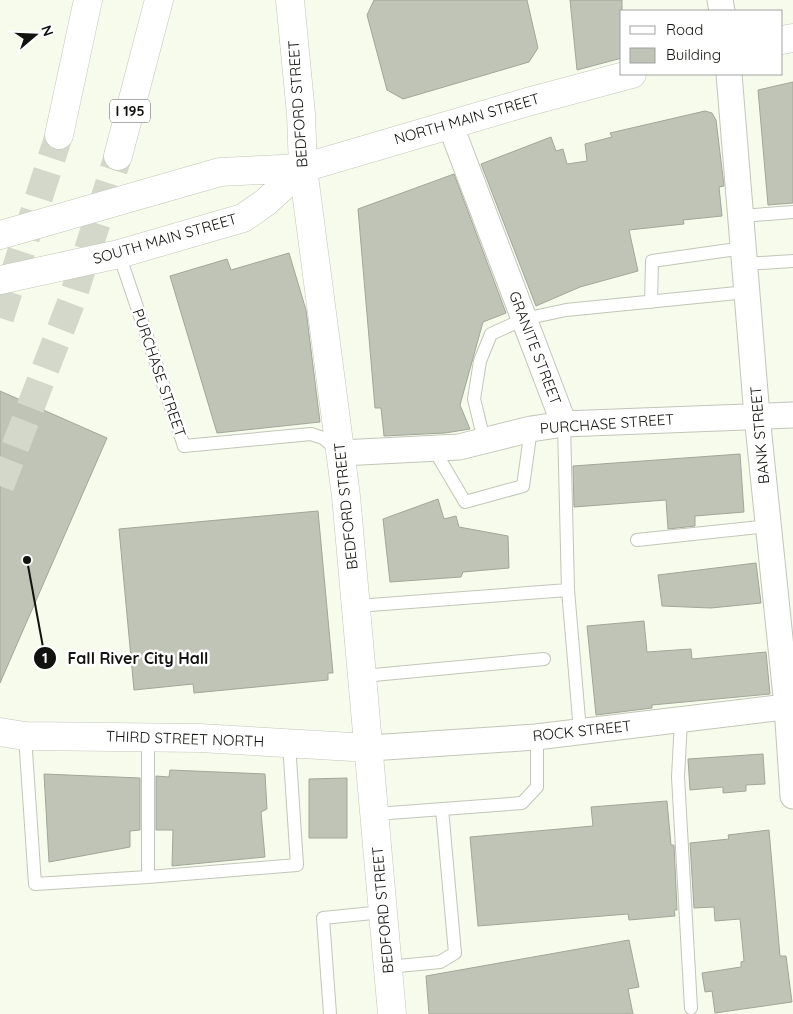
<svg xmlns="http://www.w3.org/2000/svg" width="793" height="1014" font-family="Quicksand,sans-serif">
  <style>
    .building { fill: #c0c4b6; stroke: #a2a698 }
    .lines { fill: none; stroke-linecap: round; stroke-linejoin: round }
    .highway-tunnel { stroke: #d4d8cb; stroke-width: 28; stroke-dasharray: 28 14; stroke-linecap: butt }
    .lane-casing { stroke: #c2c6b8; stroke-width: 14 }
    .street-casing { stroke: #c2c6b8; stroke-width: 27 }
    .secondary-casing { stroke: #c2c6b8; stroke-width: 29 }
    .highway-casing { stroke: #c2c6b8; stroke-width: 29 }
    .lane { stroke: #fff; stroke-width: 12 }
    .street { stroke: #fff; stroke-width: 25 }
    .secondary { stroke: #fff; stroke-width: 28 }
    .highway { stroke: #fff; stroke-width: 28 }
    .labels { text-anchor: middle; stroke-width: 5; stroke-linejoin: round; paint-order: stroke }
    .shield { fill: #fff; stroke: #595a56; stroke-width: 1 }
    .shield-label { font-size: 14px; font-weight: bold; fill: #12130e }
    .street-label { font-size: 15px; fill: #12130e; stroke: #fff }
    .leader { fill: none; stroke: #12130e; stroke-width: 2 }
    .callout-dot { fill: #12130e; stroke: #fff; stroke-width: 2 }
    .mark-label { font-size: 15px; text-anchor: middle; font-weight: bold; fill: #fff }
    .callout-label { font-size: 16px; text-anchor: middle; font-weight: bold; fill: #12130e; stroke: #fff; stroke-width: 5; stroke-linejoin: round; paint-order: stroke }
  </style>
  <rect width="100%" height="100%" fill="#f6fbec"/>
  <path class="building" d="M374 0H527L538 48 529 62 403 99 387 90 367 15Z
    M570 0H622V58L577 70Z
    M793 82V203L768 205 758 90Z
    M705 111 712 113 716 120 724 186 719 187 722 216 683 220 684 224 629 230 638 271 580 287 536 306 481 164 551 137 556 151 563 149 567 164 587 161 585 144 612 137 610 133Z
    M454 174 506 313 483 322 460 405 470 429 445 433 384 436 381 408H375L358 209Z
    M289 253 306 310 320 422 217 433 170 276 227 259 231 270Z
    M0 391 107 438 0 683Z
    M740 454 744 512 695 516V526L668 529 666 500 574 507 573 466Z
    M438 499 444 519 456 516 459 527 508 536 509 568 463 572 461 577 390 582 383 519Z
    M318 511 333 673H328V680L194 693 193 684 134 690 119 529Z
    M756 563 761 603 711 608 662 606 658 575Z
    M644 621 647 652 691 649 692 659 766 652 770 694 652 705V708L596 715 587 626Z
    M763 754 765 784 746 785V791L723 793V787L690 790 688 759Z
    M170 770 265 774 267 809 261 812 265 857 172 866 173 830H156V776L169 777Z
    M44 774 140 778V830L130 831V847L49 862Z
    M347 778V838H309V779Z
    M667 801 671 845H674L677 910H674L675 916 629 920 628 914 478 926 470 837 593 826 591 807Z
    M769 830 780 956H786L792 1002 715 1013 712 991 705 992 702 973 741 967V962L744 961 740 919 715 921 714 907 694 908 690 843 729 839 728 835Z
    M629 940 639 987 628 989 633 1014H429L426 976Z"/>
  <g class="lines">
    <path class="highway-tunnel" d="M0 318 59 135
      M0 486 72 300 118 156"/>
    <defs>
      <path id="lane" d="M741 216 793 212
        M119 254 184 446 311 434 323 438 337 450
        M745 264 793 261
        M651 302 652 261 744 248
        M564 424 568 590 580 731
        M484 440 474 399 480 361 491 334 524 319 566 310 747 292
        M433 448 465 502 523 486 531 429
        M637 540 769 526
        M357 606 568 590
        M363 676 544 659
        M681 720 678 777 691 1008
        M25 736 35 884 148 877 297 865 289 743
        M376 814 522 803 537 787V736
        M148 877V738
        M388 967 440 962 455 953 442 809
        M330 1014 323 918 383 912"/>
      <path id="street" d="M720 0 722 11
        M729 74 757 416 787 706 793 796
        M450 124 564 424
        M341 453 459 447 531 429 564 424 793 415
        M370 748 536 737 793 706"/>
      <path id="secondary" d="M290 0 301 114 303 168 346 496 392 1014
        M782 40 793 38
        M0 235 220 172 303 168 531 101 632 74
        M0 280 119 254 243 218 266 202 303 168
        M0 732 25 736 200 738 370 748"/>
      <path id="highway" d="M59 135 88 0
        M118 156 159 0"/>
    </defs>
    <use href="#lane" class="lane-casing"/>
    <use href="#street" class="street-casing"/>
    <use href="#secondary" class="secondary-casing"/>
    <use href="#highway" class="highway-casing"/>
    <use href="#lane" class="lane"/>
    <use href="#street" class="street"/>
    <use href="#secondary" class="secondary"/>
    <use href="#highway" class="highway"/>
  </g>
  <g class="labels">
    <rect class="shield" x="110" y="99.5" width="40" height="23" rx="4"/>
    <g class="shield-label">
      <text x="130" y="116">I 195</text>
    </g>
    <g class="street-label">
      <text transform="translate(298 104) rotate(-94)" y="5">BEDFORD STREET</text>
      <text transform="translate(467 119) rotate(-16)" y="5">NORTH MAIN STREET</text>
      <text transform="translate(165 239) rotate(-16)" y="5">SOUTH MAIN STREET</text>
      <text transform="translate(535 348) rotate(69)" y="5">GRANITE STREET</text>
      <text transform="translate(159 373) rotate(71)" y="5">PURCHASE STREET</text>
      <text transform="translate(607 424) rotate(-4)" y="5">PURCHASE STREET</text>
      <text transform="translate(760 435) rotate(-95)" y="5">BANK STREET</text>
      <text transform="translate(346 506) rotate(-96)" y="5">BEDFORD STREET</text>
      <text transform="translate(582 731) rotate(-6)" y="5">ROCK STREET</text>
      <text transform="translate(185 739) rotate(2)" y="5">THIRD STREET NORTH</text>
      <text transform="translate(383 910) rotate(-95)" y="5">BEDFORD STREET</text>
    </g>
  </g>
  <path class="leader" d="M27 560L45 658"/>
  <g class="callout-dot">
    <circle cx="27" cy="560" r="5"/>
    <circle cx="45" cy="658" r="12"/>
  </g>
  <g class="mark-label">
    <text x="45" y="663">1</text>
  </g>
  <g class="callout-label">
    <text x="138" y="664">Fall River City Hall</text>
  </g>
  <rect x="620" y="10" width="162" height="65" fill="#ffffff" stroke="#a0a19f"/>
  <rect x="630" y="26" width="25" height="8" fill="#ffffff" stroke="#a0a19f"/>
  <text x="666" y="35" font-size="15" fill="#12130e">Road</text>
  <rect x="630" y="48" width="25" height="15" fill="#c0c4b6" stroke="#a0a19f"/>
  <text x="666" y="60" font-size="15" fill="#12130e">Building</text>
  <g transform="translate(35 35) rotate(71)" stroke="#ffffff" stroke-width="4" paint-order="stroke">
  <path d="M0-4L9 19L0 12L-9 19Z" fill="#12130e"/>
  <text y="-8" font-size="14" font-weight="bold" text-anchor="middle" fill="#12130e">N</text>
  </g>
</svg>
